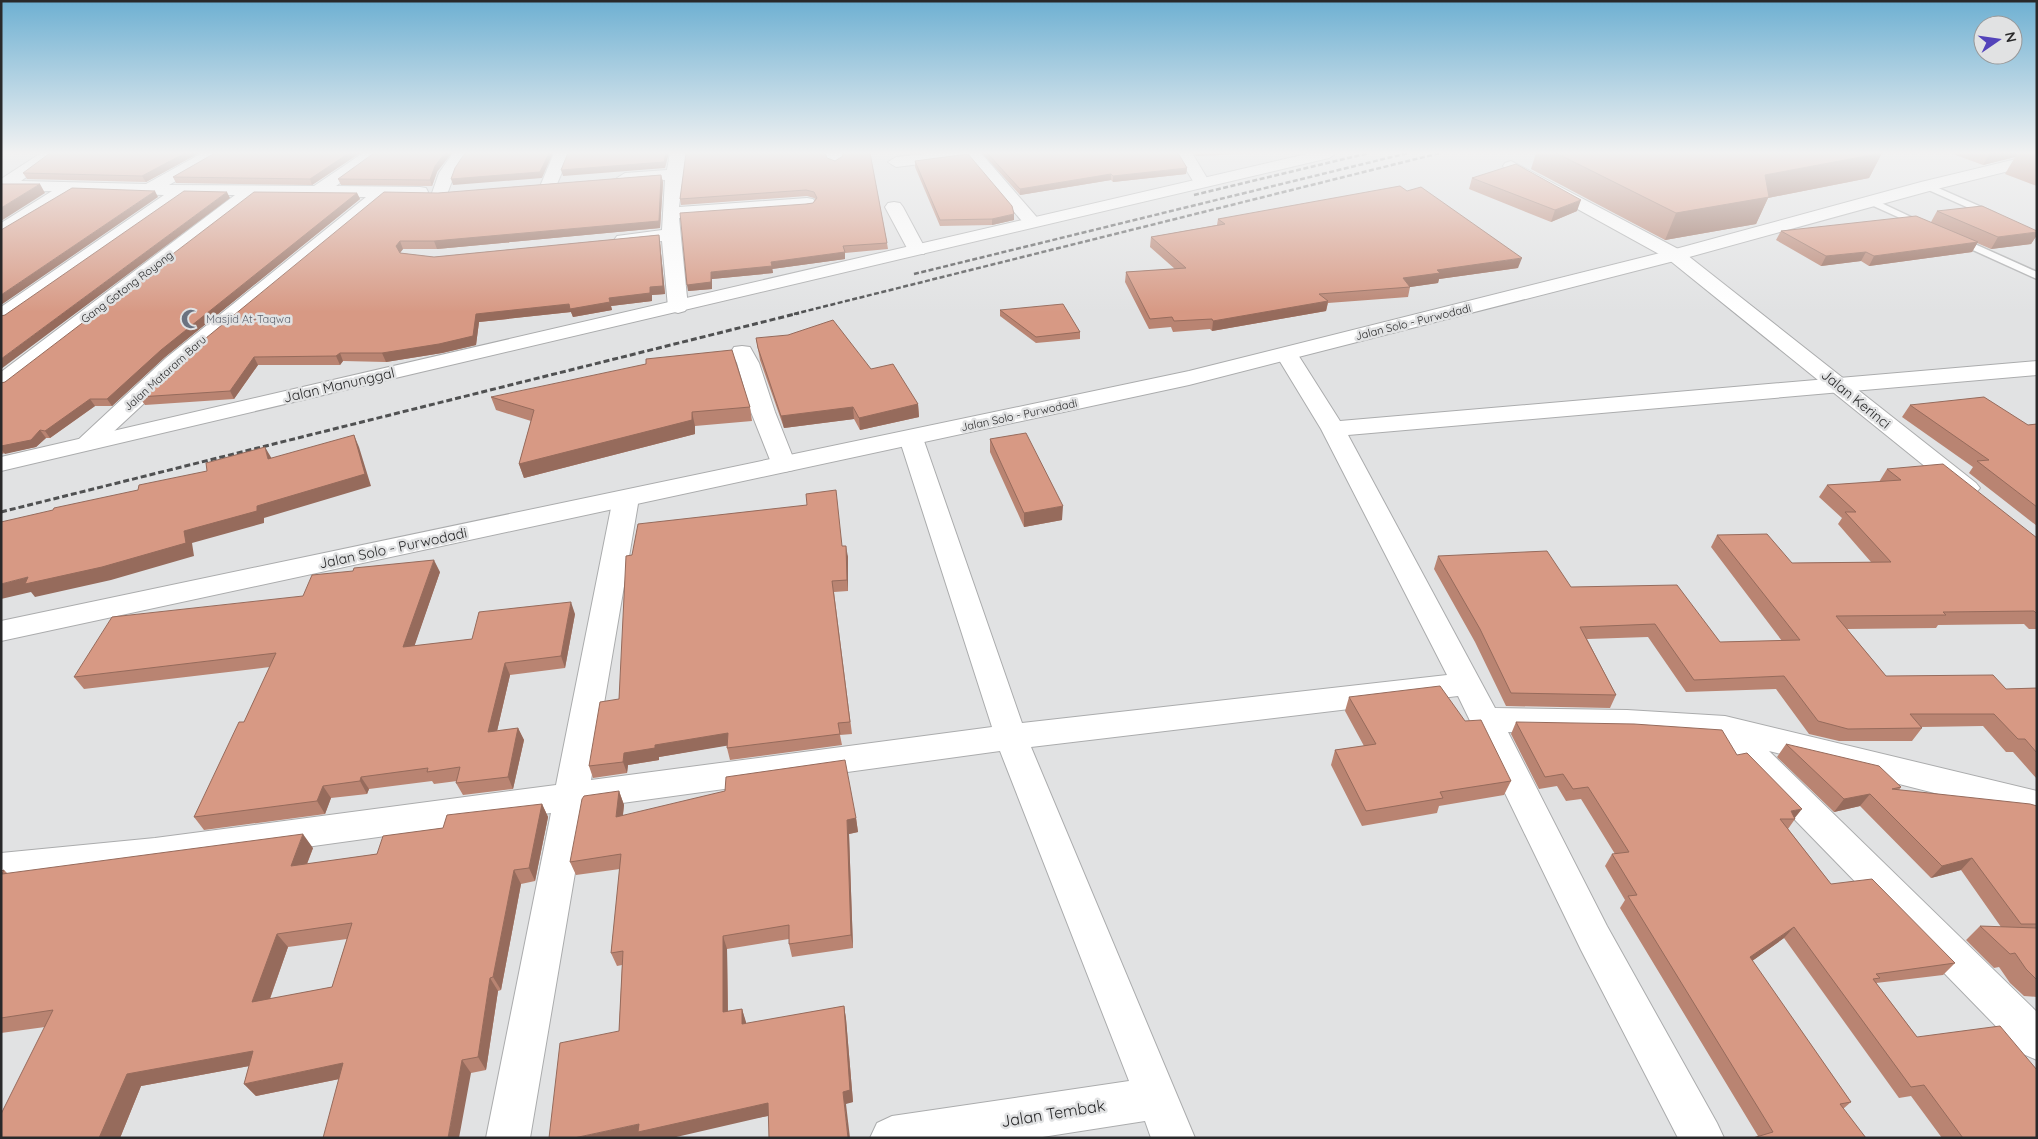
<svg xmlns="http://www.w3.org/2000/svg" width="2038" height="1139" font-family="Quicksand,sans-serif">
  <style>
    .lines { fill: none; stroke-linecap: round; stroke-linejoin: round }
    .lane-casing { stroke: #abacad; stroke-width: 3 }
    .street-casing { stroke: #abacad; stroke-width: 2 }
    .secondary-casing { stroke: #abacad; stroke-width: 2 }
    .primary-casing { stroke: #abacad; stroke-width: 2 }
    .lane { fill: #fff; fill-rule: evenodd }
    .street { fill: #fff; fill-rule: evenodd }
    .secondary { fill: #fff; fill-rule: evenodd }
    .primary { fill: #fff; fill-rule: evenodd }
    .rail-far1 { stroke: #505152; stroke-width: 2.5; stroke-dasharray: 5 2.5; stroke-linecap: butt }
    .rail { stroke: #505152; stroke-width: 3; stroke-dasharray: 6 3; stroke-linecap: butt }
    .wall { fill: #b98472; fill-rule: evenodd }
    .shaded-wall { fill: #966b5c }
    .building { fill: #d79984; stroke: #966b5c; fill-rule: evenodd }
    .labels { text-anchor: middle; stroke-width: 5; stroke-linejoin: round; paint-order: stroke }
    .far-street-label { font-size: 11px; fill: #29292a; stroke: #e1e2e3 }
    .far-worship-label { font-size: 11px; fill: #5b616d; stroke: #e1e2e3; text-anchor: start }
    .street-label { font-size: 14px; fill: #29292a; stroke: #e1e2e3 }
    .near-street-label { font-size: 16px; fill: #29292a; stroke: #e1e2e3 }
  </style>
  <rect width="100%" height="100%" fill="#e1e2e3"/>
  <g class="lines">
    <defs>
      <path id="lane" d="M1927 183 1995 213 1997 215 1989 217 1924 188V184Z
        M1869 200H1875L1928 225 1920 227 1869 204Z
        M1953 237H1959L2037 272V279L1953 241Z"/>
      <path id="street" d="M41 153H59L21 181 146 184 202 153H221L219 156 169 185 314 186 363 153H381L336 186 420 187 426 188 428 192 426 196 386 197 182 368 96 448 88 450 80 448 76 443 80 438 166 358 366 197 257 196 9 388 1 390V372L235 195H186L8 320 1 322V307L164 195 75 192 7 235 1 236V223L52 191 1 192V179Z
        M453 153H469L455 173 446 197H434L432 193 439 173Z
        M554 153H570L557 184 555 188H543L541 184Z
        M670 153H686L679 207 807 198 813 199 816 203 813 207 807 208 679 218 688 307 685 311 678 313 671 311 668 307 662 241 623 245 617 244 614 240 617 236 662 230 665 180 625 183 617 178 625 173 667 170Z
        M825 153H841L843 160 835 165 829 163Z
        M934 153H981L1041 222 1038 226H1026L969 158 896 167 888 162 896 157Z
        M1176 153H1192L1210 183 1208 186H1196Z
        M1511 161 1682 251 1684 255 1682 259H1668L1505 169 1503 166 1505 163Z
        M894 202 900 203 903 207 926 250 924 254H910L908 250 885 207 888 203Z
        M742 346 750 347 759 363 775 412 796 465 793 470 784 472 775 470 772 465 751 412 737 363 731 352 734 347Z
        M1287 349 1295 350 1340 421 2037 361V375L1348 435 1495 708 1627 710 1725 716 2037 791V819L1769 751 2037 1012V1060L2023 1054 1717 740 1627 734 1508 732 1607 926 1717 1123 1724 1138H1678L1581 950 1458 696 1031 747 1195 1138H1151L1145 1121 1036 1138H870L877 1123 892 1116 1129 1081 1000 751 586 808 530 1138H486L551 813 155 868 1 884V853L155 838 556 785 613 498 617 493 626 490 635 493 639 498 591 780 992 727 899 438 903 433 911 431 919 433 923 438 1022 723 1447 675 1321 429 1276 355 1279 350Z"/>
      <path id="secondary" d="M1311 153H1337L1329 158 1 471V457Z
        M1675 249 1682 251 1976 483 1980 488 1976 493 1967 496 1958 493 1668 259 1666 255 1668 251Z"/>
      <path id="primary" d="M2037 154V164L1933 190 1682 259 1189 385 1 641V621L1189 371 1668 251 1921 182Z"/>
    </defs>
    <use href="#lane" class="lane-casing"/>
    <use href="#street" class="street-casing"/>
    <use href="#secondary" class="secondary-casing"/>
    <use href="#primary" class="primary-casing"/>
    <use href="#lane" class="lane"/>
    <use href="#street" class="street"/>
    <use href="#secondary" class="secondary"/>
    <use href="#primary" class="primary"/>
    <path class="rail-far1" d="M1194 195 1369 153
      M914 274 1408 153
      M794 314 1440 153"/>
    <path class="rail" d="M1 512 799 313"/>
  </g>
  <path class="wall" d="M199 153 146 182 27 179 23 173Z
    M215 153H360L312 185 176 183 173 177Z
    M842 153H870L887 243 888 249 845 253V259L772 269 773 273 712 279V289L688 291 806 204 813 203 815 199 814 198 807 196 681 205 680 199 827 158 835 161 843 156Z
    M909 153H939L910 154Z
    M982 153H1178L1187 168 1186 174 1113 182 1111 180 1020 195Z
    M1193 153H1268L1196 156Z
    M1536 153H1882L1869 178 1768 198 1756 224 1665 240 1531 169Z
    M1950 153H2032L2037 154V186L2005 174 2015 157 1983 165Z
    M915 161 1014 220 992 225 940 226 915 167Z
    M437 172 432 186 341 185 338 179Z
    M661 175 663 182 660 228 437 249H403L400 253 434 257 659 235 660 243 665 294 652 295V301L611 306 612 310 573 317 571 312 479 322 476 345 442 353 386 362 343 361 340 365H258L234 399 145 405 139 397 438 193Z
    M1472 178 1577 211 1551 222 1469 189Z
    M357 193 360 199 165 357 112 406H95L50 438H46L36 447 1 454V383L5 382Z
    M1937 211 2037 231V235L2031 244 1991 249 1977 243 1972 252 1869 266 1861 261 1821 266 1776 240 1781 231 1931 222Z
    M1218 219 1518 268 1439 279 1438 283 1410 287 1408 297 1328 303 1326 311 1212 331 1210 329 1173 332 1171 327 1149 329 1125 282 1126 272 1175 269 1150 247 1151 237 1217 225Z
    M1000 310 1080 332V339L1036 343 1000 316Z
    M756 338 871 369 918 404 919 417 860 430 854 419 784 428 760 360Z
    M491 397 750 407 752 421 695 426V434L524 478 519 464 531 421 496 410Z
    M1910 405 2028 425 2037 424V526L1969 473 1973 467 1902 417Z
    M990 439 1062 520 1024 527 990 452Z
    M1887 469 2037 538V629H2029L2024 624 1938 625 1936 628 1847 629 1886 676 2006 689 2037 688V779L2013 752H2006L1983 726 1921 727 1922 728 1912 741H1839L1809 734 1776 689 1686 692 1648 637 1587 639 1616 695 1610 708 1506 706 1475 642 1434 569 1438 556 1571 587 1720 642 1782 641 1711 547 1717 535 1792 563 1871 562 1838 524 1842 518 1819 497 1827 485 1879 482Z
    M843 546 848 557V591L834 592 852 734 840 735 842 745 730 760 727 748V745L659 757V760L628 765 627 773 593 778 589 766 619 699 632 555Z
    M440 572 414 646 472 639 575 614 565 668 510 675 497 731 518 728 524 740 513 789 463 795 456 783 457 781 434 784 432 781 369 789 367 794 331 798 325 814 204 830 194 817 244 722 270 667 84 689 74 677 303 596Z
    M1349 697 1465 721 1511 781 1504 795 1439 806 1437 813 1362 826 1331 765 1335 750 1364 746 1345 711Z
    M1516 722 1737 755 1795 818V819L1788 829 1831 884 1955 963 1943 975 1876 983 1917 1037 2037 1138H1942L1911 1096 1899 1098 1784 938 1752 961 1851 1102 1843 1109 1866 1138 1758 1136 1620 908 1625 900 1605 866 1612 854H1615L1581 799 1566 801 1557 786 1539 789 1511 734Z
    M1786 744 1901 787 1899 790 2037 806V997L2024 996 2010 983 1999 967 1994 968 1966 940 1980 926 2001 927 1961 870 1931 878 1860 806 1834 812 1777 757Z
    M619 791 624 805 623 815 856 818 858 832 849 834 853 948 792 957 789 944V939L727 949 728 1011 742 1009 746 1024 844 1006 846 1019 853 1102 641 1137 619 1031 622 965 617 966 611 953 620 869 576 875 570 862Z
    M542 804 548 817 535 881 521 884 501 990 498 991 486 1070 471 1073 339 1079 256 1096 244 1084 249 1066 141 1086 120 1138H1L45 1027 1 1033V871L4 870 8 874 313 848 307 864 377 854 443 828ZM347 939 332 987 270 999 288 947Z"/>
  <path class="shaded-wall" d="M185 153H199L146 182 142 176Z
    M349 153H360L312 185 310 179Z
    M445 153H452L437 172 432 186 430 180 435 166Z
    M549 153H553L542 178 453 185 451 179Z
    M666 153H669L665 168 563 176 561 170Z
    M1882 153 1869 178 1768 198 1756 224 1665 240 1676 213 1765 175Z
    M1990 153H2018L2015 157 1983 165Z
    M1187 168 1186 174 1113 182V176Z
    M1111 174V180L1020 195V189Z
    M661 175 663 182 660 228 437 249 434 241Z
    M40 184 45 193 1 221V208Z
    M155 191 158 197 1 305V295Z
    M227 192 230 198 1 369V359Z
    M357 193 360 199 165 357 112 406 107 399 161 350Z
    M1581 200 1577 211 1551 222 1555 210Z
    M1014 214V220L992 225V219Z
    M2037 232V235L2031 244 1991 249 1998 237Z
    M659 235 660 243 665 294 652 295V301L611 306 609 298 650 287Z
    M400 241 403 249 399 254 396 246Z
    M1978 242 1972 252 1869 266 1874 256Z
    M845 252V259L772 269 771 262Z
    M1866 252 1861 261 1821 266 1826 256Z
    M1522 258 1518 268 1439 279 1438 283 1410 287 1403 278 1437 270Z
    M772 266 773 273 712 279V289L688 291 687 285 711 272Z
    M1328 301 1326 311 1212 331 1213 321Z
    M610 302 612 310 573 317 571 312 479 322 476 345 442 353 386 362 382 353 476 314 569 304Z
    M340 353 343 361 340 365 336 356Z
    M254 357 258 365 234 399 230 391Z
    M90 399 95 406 50 438 45 431Z
    M918 404 919 417 860 430 859 418Z
    M853 407 854 419 784 428 781 416Z
    M692 412 695 426V434L524 478 519 464Z
    M40 430 46 438 36 447 5 454 1 449V446Z
    M354 435 359 447 371 486 264 518V523L192 543 194 556 111 580 35 597 31 592 1 599V584L28 577 184 531 257 506Z
    M265 447 272 459H268Z
    M1063 506 1062 520 1024 527V513Z
    M846 546 848 557V591L847 580Z
    M434 560 440 572 410 659 403 647Z
    M571 602 575 614 565 668 561 656Z
    M505 663 510 675 494 744 488 732Z
    M518 728 524 740 513 789 508 777Z
    M728 733 731 745 659 757V760L628 765 627 773 623 762 624 753 655 745Z
    M361 777 369 789 367 794 360 781Z
    M323 786 331 798 325 814 317 801Z
    M619 791 624 805 621 830 616 817Z
    M1870 794 1860 806 1834 812 1844 799Z
    M542 804 548 817 535 881 529 868Z
    M1802 809 1794 819 1791 811Z
    M856 818 858 832 849 834 853 948 851 935 847 820Z
    M303 834 313 848 301 879 291 866Z
    M1972 858 1961 870 1931 878 1942 866Z
    M514 870 521 884 501 990 493 977Z
    M1794 927 1784 938 1741 969 1750 957Z
    M277 934 288 947 264 1015 252 1002Z
    M723 936 727 949 728 1025 723 1012Z
    M490 978 498 991 486 1070 478 1057Z
    M844 1006 846 1019 853 1102 846 1104 850 1138H848L843 1092Z
    M742 1009 746 1022V1037L742 1024Z
    M253 1051 265 1063 141 1086 120 1138H99L127 1074Z
    M462 1060 471 1073 459 1138H448Z
    M343 1063 354 1076 256 1096 244 1084Z
    M768 1103 772 1115 672 1138H641V1137L638 1138H574L639 1124Z"/>
  <path class="building" d="M50 153H185L142 176 23 173Z
    M215 153H349L310 179 173 177Z
    M374 153H445L435 166 430 180 338 179Z
    M465 153H549L540 172 451 179 455 168Z
    M568 153H666L664 162 561 170Z
    M686 153H825L827 158 835 161 843 156V153H870L887 243 843 246 845 252 771 262 772 266 711 272V282L687 285 680 213 806 204 813 203 817 198 814 192 806 190 680 199Z
    M987 153H1178L1187 168 1113 176 1111 174 1020 189Z
    M1556 153H1882L1765 175 1769 197 1676 213Z
    M968 154 1012 206 1014 214 992 219 940 220 915 161Z
    M1516 164 1581 200 1555 210 1472 178Z
    M661 175 659 221 434 241H400L396 246 400 253 434 257 659 235 663 286 650 287V293L609 298 610 302 570 309 569 304 476 314 473 336 439 344 382 353H340L336 356 254 357 230 391 139 397 178 361 384 192 438 193Z
    M1 184H40L1 208Z
    M1400 186 1407 191 1421 187 1522 258 1437 270 1440 273 1403 278 1410 287 1319 294 1328 301 1213 321 1212 319 1174 321 1172 317 1150 319 1126 272 1186 268 1151 237 1225 224 1218 219Z
    M72 188 155 191 1 295V230Z
    M184 191 227 192 1 359V316L5 315Z
    M254 192 357 193 161 350 107 399H90L45 431 40 430 31 440 1 446V383L5 382Z
    M1982 206 2037 231V232L1998 237 1937 211Z
    M1916 216 1978 242 1874 256 1866 252 1826 256 1781 231Z
    M1063 304 1080 332 1036 337 1000 310Z
    M833 320 871 369 893 364 918 404 859 418 853 407 781 416 758 348 756 338 788 335Z
    M732 350 750 407 692 412V420L519 464 534 410 491 397 646 364V359Z
    M1984 397 2028 425 2037 424V507L1977 461 1989 460 1910 405Z
    M1026 433 1063 506 1024 513 990 439Z
    M354 435 365 474 257 506V511L184 531 186 543 102 567 25 584 28 577 1 584V522L53 510 54 508 138 490 139 485 207 471 206 463 265 447 268 459Z
    M1943 464 2037 538V614L2034 611 1943 612 1946 615 1836 616 1886 676 1993 675 2006 689 2037 688V753L2025 739H2018L1994 714H1910L1922 728 1848 729 1818 721 1784 676 1694 680 1655 624 1580 627 1616 695 1511 693 1480 629 1438 556 1547 551 1571 587 1677 585 1720 642 1800 640 1717 535 1767 534 1792 563 1891 562 1845 512H1856L1827 485 1901 480 1887 469Z
    M836 490 842 546H846L847 580 832 581 850 722 838 723 840 734 727 748 728 733 655 745V748L624 753 623 762 589 766 600 702 619 699 626 556 632 555 638 524 807 505 806 494Z
    M434 560 403 647 472 639 479 612 571 602 561 656 505 663 488 732 518 728 508 777 456 783 460 767 427 772 428 768 361 777 360 781 323 786 317 801 194 817 239 722H244L276 653 74 677 112 617 303 596 312 575 353 571 354 568Z
    M1440 686 1465 721 1481 720 1511 781 1440 792 1443 798 1366 811 1335 750 1376 744 1349 697Z
    M1516 722 1634 724 1722 730 1737 755 1747 753 1802 809 1791 811 1795 819H1780L1831 884 1872 879 1955 963 1876 974 1880 978 1873 979 1917 1037 2000 1026 2037 1070V1138H1963L1924 1085 1911 1087 1794 927 1750 957 1851 1102 1840 1104 1866 1138H1753L1773 1132 1628 896 1637 895 1612 854 1629 852 1588 787 1573 789 1563 774 1545 777Z
    M1786 744 1879 766 1901 787 1892 789 2030 804 2037 806V924H2021L1972 858 1942 866 1870 794 1844 799Z
    M845 760 856 818 847 820 851 935 789 944V925L723 936V1012L742 1009V1024L844 1006 850 1090 843 1092 848 1138H769L768 1103 638 1132 639 1124 574 1138H549L560 1043 619 1031 623 951 611 953 621 854 570 862 582 799 584 796 619 791 616 817 725 791 726 777Z
    M542 804 529 868 514 870 493 977 490 978 478 1057 462 1060 448 1138H323L343 1063 244 1084 253 1051 127 1074 99 1138H1V1114L53 1010 1 1018V871L4 870 2 874 303 834 291 866 377 854 383 836 443 828 447 815ZM352 923 332 987 252 1002 277 934Z
    M1980 926 2037 928V980L2026 969 2015 953 2010 954Z"/>
  <linearGradient id="sky" x2="0" y2="1"><stop stop-color="#6eb0d2"/><stop offset="0.49" stop-color="#f2f2f2"/><stop offset="1" stop-color="#f2f2f2" stop-opacity="0"/></linearGradient>
  <rect width="2038" height="312" fill="url(#sky)"/>
  <defs>
    <symbol id="mosque-bare" viewBox="-9 -9 18 18"><path d="M3.5-4.9A6 6 0 1 0 3.5 4.9A5 5 0 1 1 3.5-4.9Z" fill="#6b7280" stroke="#e1e2e3" stroke-width="2.5" paint-order="stroke"/></symbol>
  </defs>
  <g fill-rule="evenodd">
    <use href="#mosque-bare" x="177" y="305" width="28" height="28"/>
  </g>
  <g class="labels">
    <g class="far-street-label">
      <text transform="translate(127 287) rotate(-37)" y="4">Gang Gotong Royong</text>
      <text transform="translate(1413 322) rotate(-14)" y="4">Jalan Solo - Purwodadi</text>
      <text transform="translate(165 373) rotate(-42)" y="4">Jalan Mataram Baru</text>
      <text transform="translate(1019 415) rotate(-12)" y="4">Jalan Solo - Purwodadi</text>
    </g>
    <g class="far-worship-label">
      <text x="206" y="323">Masjid At-Taqwa</text>
    </g>
    <g class="street-label">
      <text transform="translate(339 385) rotate(-13)" y="5">Jalan Manunggal</text>
      <text transform="translate(1856 399) rotate(39)" y="5">Jalan Kerinci</text>
      <text transform="translate(393 548) rotate(-12)" y="5">Jalan Solo - Purwodadi</text>
    </g>
    <g class="near-street-label">
      <text transform="translate(1053 1113) rotate(-9)" y="6">Jalan Tembak</text>
    </g>
  </g>
  <rect width="2038" height="1139" fill="none" stroke="#29292a" stroke-width="5"/>
  <g transform="translate(1998 40) rotate(77)"><circle r="24" fill="#e1e2e3" stroke="#979899"/>
  <path d="M0-4L9 19L0 12L-9 19Z" fill="#5343ba"/>
  <text y="-8" font-size="14" font-weight="bold" text-anchor="middle" fill="#29292a">N</text>
  </g>
</svg>
